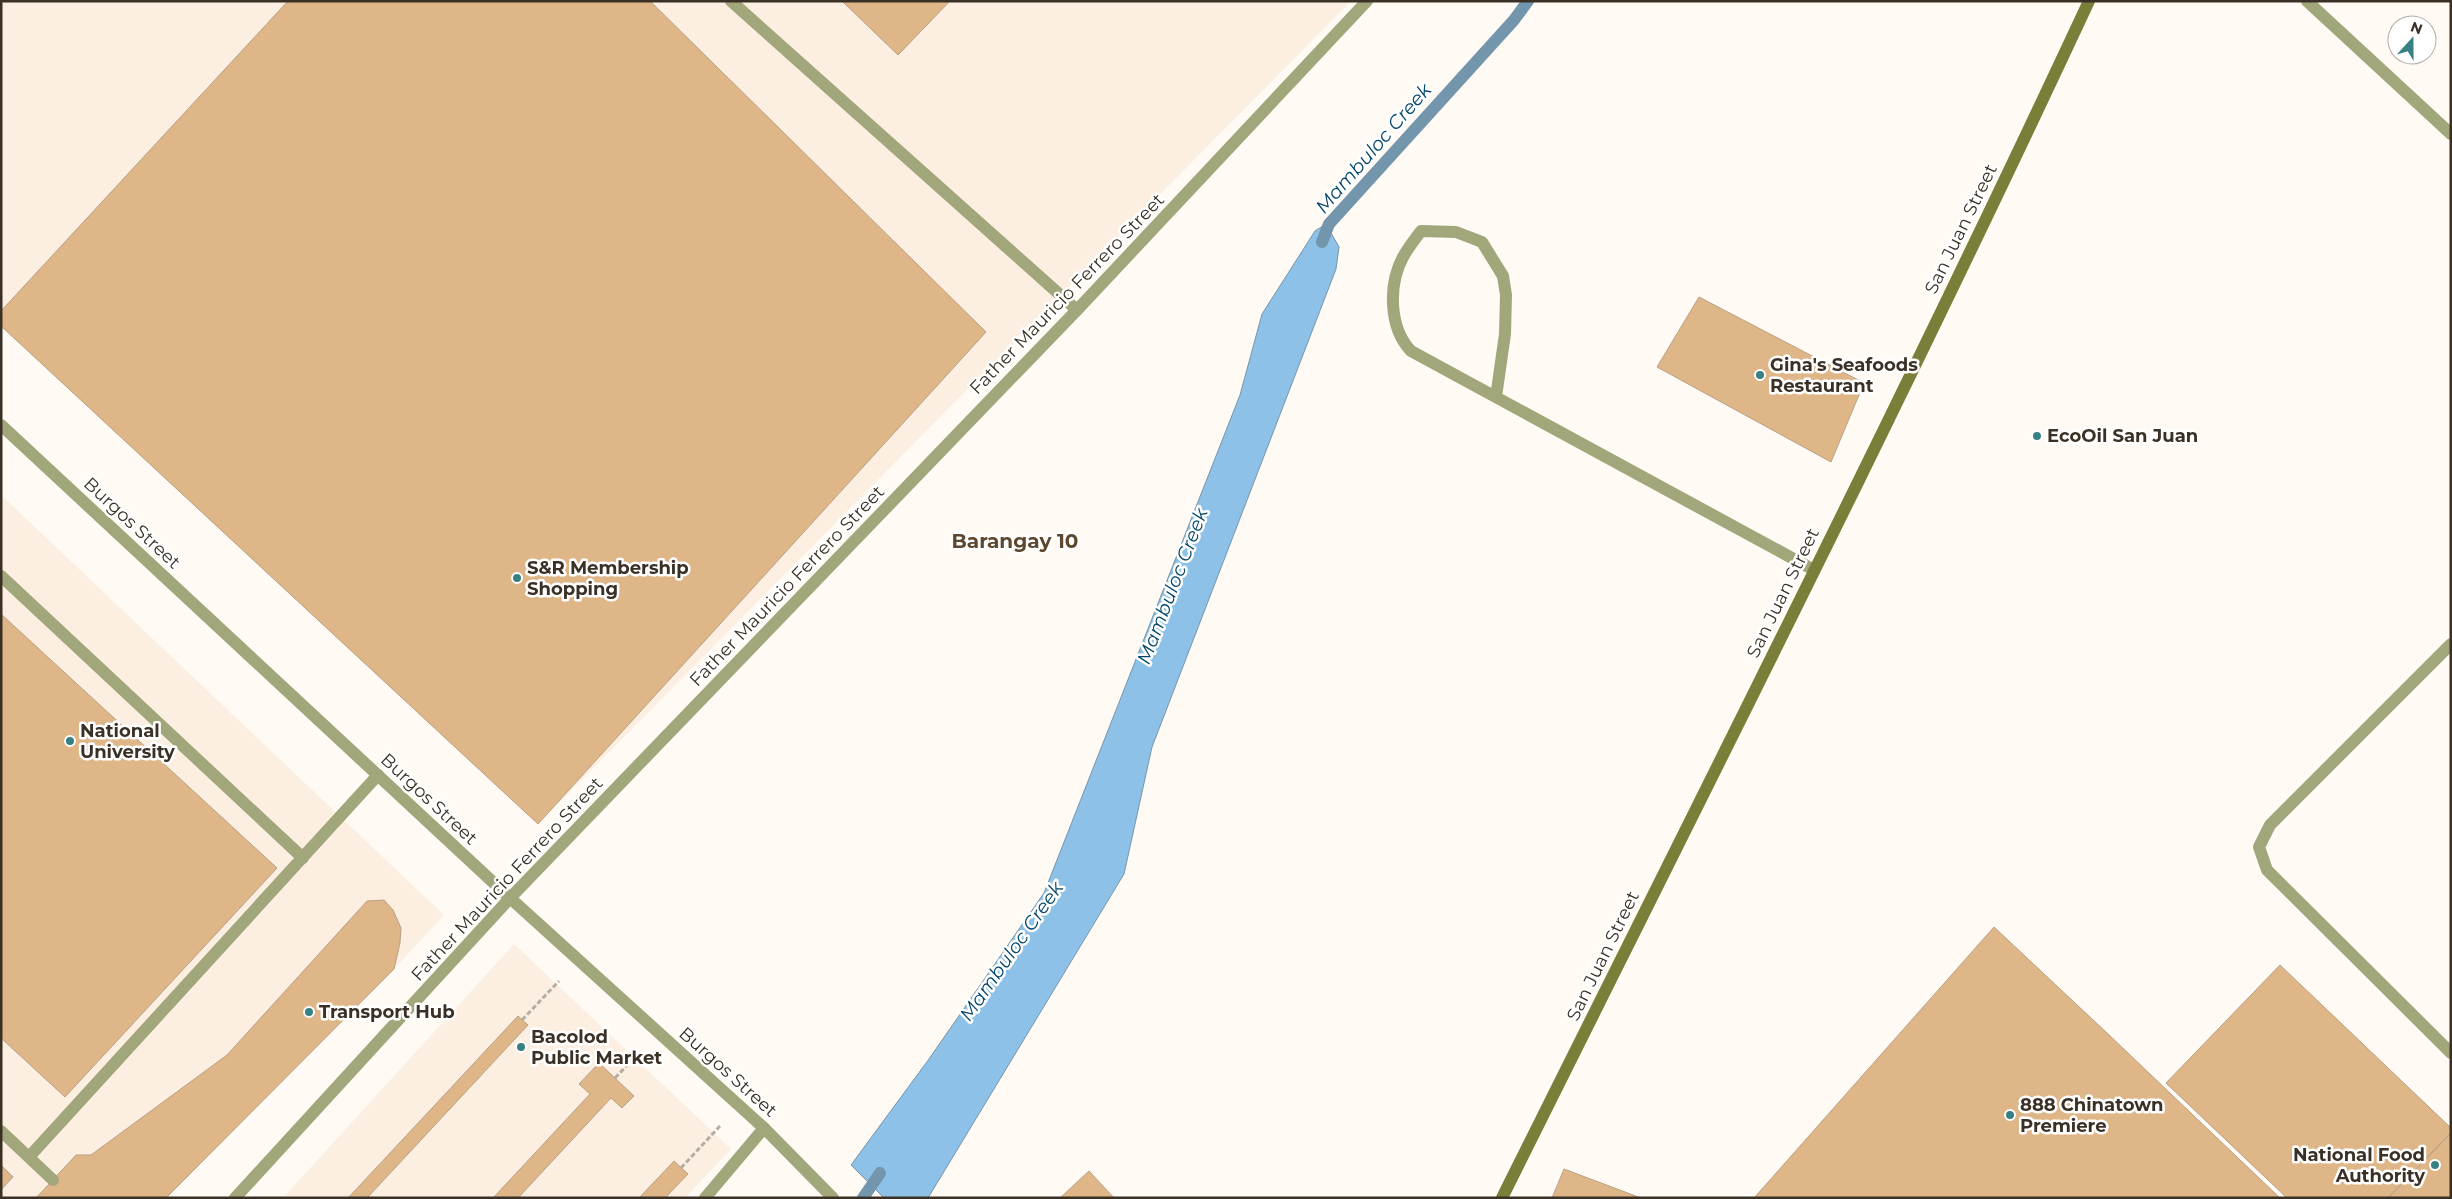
<svg xmlns="http://www.w3.org/2000/svg" width="2452" height="1199" font-family="Montserrat,sans-serif">
  <style>
    .built { fill: #fcefe1 }
    .water { fill: #8dc1e7; stroke: #7496ad }
    .lines { fill: none; stroke-linecap: round; stroke-linejoin: round }
    .stream { stroke: #7496ad; stroke-width: 12 }
    .building { fill: #deb688; stroke: #b9a185 }
    .path { stroke: #b5aea6; stroke-width: 3; stroke-dasharray: 5 2.5; stroke-linecap: butt }
    .service { stroke: #a2a77b; stroke-width: 12 }
    .minor { stroke: #a2a77b; stroke-width: 12 }
    .tertiary { stroke: #a2a77b; stroke-width: 12 }
    .secondary { stroke: #797e39; stroke-width: 12 }
    .poi-dot { fill: #388182; stroke: #fff; stroke-width: 2 }
    .labels { text-anchor: middle; stroke-width: 5; stroke-linejoin: round; paint-order: stroke }
    .street-label { font-size: 18px; fill: #3a3025; stroke: #fff }
    .poi-label { font-size: 18px; font-weight: bold; fill: #3a3025; stroke: #fff; text-anchor: start }
    .water-label { font-size: 19px; font-style: italic; fill: #03466a; stroke: #fff }
    .quarter-label { font-size: 20px; font-weight: bold; fill: #5d472e; stroke: #fff }
  </style>
  <rect width="100%" height="100%" fill="#fffaf4"/>
  <path class="built" d="M1 1H1351L538 824 1 326Z
    M1 495 444 915 394 969 166 1198H1Z
    M514 944 731 1149 685 1198H283Z"/>
  <path class="water" d="M1326 224 1339 247 1336 269 1152 747 1124 874 928 1198H884L851 1165 929 1059 1044 893 1240 395 1262 314 1315 231Z"/>
  <g class="lines">
    <path class="stream" d="M1322 242 1329 224 1514 20 1528 1
      M863 1198 880 1173"/>
  </g>
  <path class="building" d="M288 1H650L986 332 538 824 1 326V311Z
    M842 1H950L898 55Z
    M1699 297 1864 383 1831 462 1657 367Z
    M1 614 277 868 65 1097 1 1038Z
    M384 900 393 910 401 928 400 943 394 969 166 1198H36L76 1155H91L227 1055 367 901Z
    M1994 927 2107 1033 2280 1198H1754Z
    M2280 965 2451 1128V1133L2388 1198H2287L2166 1083Z
    M518 1016 528 1025 367 1198H348Z
    M599 1063 634 1096 622 1108 611 1098 518 1198H493L590 1094 579 1084Z
    M2451 1133V1198H2388Z
    M674 1161 688 1174 665 1198H639Z
    M1 1165 13 1177 1 1190Z
    M1564 1169 1641 1198H1552Z
    M1089 1171 1114 1198H1060Z"/>
  <g class="lines">
    <path class="path" d="M522 1020 559 981
      M615 1078 639 1053
      M681 1168 720 1126"/>
    <path class="service" d="M731 1 1077 310
      M2307 1 2451 134
      M1496 397 1505 334 1506 295 1503 276 1482 242 1456 232 1421 231C1415 239 1408 248 1403 257 1388 285 1389 328 1411 351L1814 570
      M1 576 303 858
      M2451 644 2270 825 2259 847 2267 870 2451 1053
      M1 1131 53 1180
      M29 1157 378 775"/>
    <path class="minor" d="M235 1198 510 898
      M705 1198 764 1128"/>
    <path class="tertiary" d="M1 425 510 898 764 1128 833 1198
      M510 898 1077 310 1367 1"/>
    <path class="secondary" d="M1502 1198C1700 800 1901 404 2089 1"/>
  </g>
  <g class="poi-dot">
    <circle cx="1760" cy="375" r="5"/>
    <circle cx="2037" cy="436" r="5"/>
    <circle cx="517" cy="578" r="5"/>
    <circle cx="70" cy="741" r="5"/>
    <circle cx="309" cy="1012" r="5"/>
    <circle cx="521" cy="1047" r="5"/>
    <circle cx="2010" cy="1115" r="5"/>
    <circle cx="2435" cy="1165" r="5"/>
  </g>
  <g class="labels">
    <g class="street-label">
      <text transform="translate(1961 229) rotate(-64)" y="6">San Juan Street</text>
      <text transform="translate(1067 294) rotate(-46)" y="6">Father Mauricio Ferrero Street</text>
      <text transform="translate(132 523) rotate(43)" y="6">Burgos Street</text>
      <text transform="translate(787 586) rotate(-46)" y="6">Father Mauricio Ferrero Street</text>
      <text transform="translate(1783 593) rotate(-64)" y="6">San Juan Street</text>
      <text transform="translate(429 799) rotate(43)" y="6">Burgos Street</text>
      <text transform="translate(507 879) rotate(-47)" y="6">Father Mauricio Ferrero Street</text>
      <text transform="translate(1603 956) rotate(-64)" y="6">San Juan Street</text>
      <text transform="translate(728 1072) rotate(42)" y="6">Burgos Street</text>
    </g>
    <g class="poi-label">
      <text x="1770" y="371">Gina's Seafoods<tspan x="1770" dy="21">Restaurant</tspan></text>
      <text x="2047" y="442">EcoOil San Juan</text>
      <text x="527" y="574">S&amp;R Membership<tspan x="527" dy="21">Shopping</tspan></text>
      <text x="80" y="737">National<tspan x="80" dy="21">University</tspan></text>
      <text x="319" y="1018">Transport Hub</text>
      <text x="531" y="1043">Bacolod<tspan x="531" dy="21">Public Market</tspan></text>
      <text x="2020" y="1111">888 Chinatown<tspan x="2020" dy="21">Premiere</tspan></text>
      <text x="2425" y="1161" text-anchor="end">National Food<tspan x="2425" dy="21">Authority</tspan></text>
    </g>
    <g class="water-label">
      <text transform="translate(1373 148) rotate(-49)" y="7">Mambuloc Creek</text>
      <text transform="translate(1172 586) rotate(-69)" y="7">Mambuloc Creek</text>
      <text transform="translate(1011 951) rotate(-55)" y="7">Mambuloc Creek</text>
    </g>
    <g class="quarter-label">
      <text x="1015" y="548">Barangay 10</text>
    </g>
  </g>
  <rect width="2452" height="1199" fill="none" stroke="#3a3025" stroke-width="5"/>
  <g transform="translate(2412 40) rotate(21)"><circle r="24" fill="#ffffff" stroke="#b0aca8"/>
  <path d="M0-4L9 19L0 12L-9 19Z" fill="#388182"/>
  <text y="-8" font-size="14" font-weight="bold" text-anchor="middle" fill="#3a3025">N</text>
  </g>
</svg>
